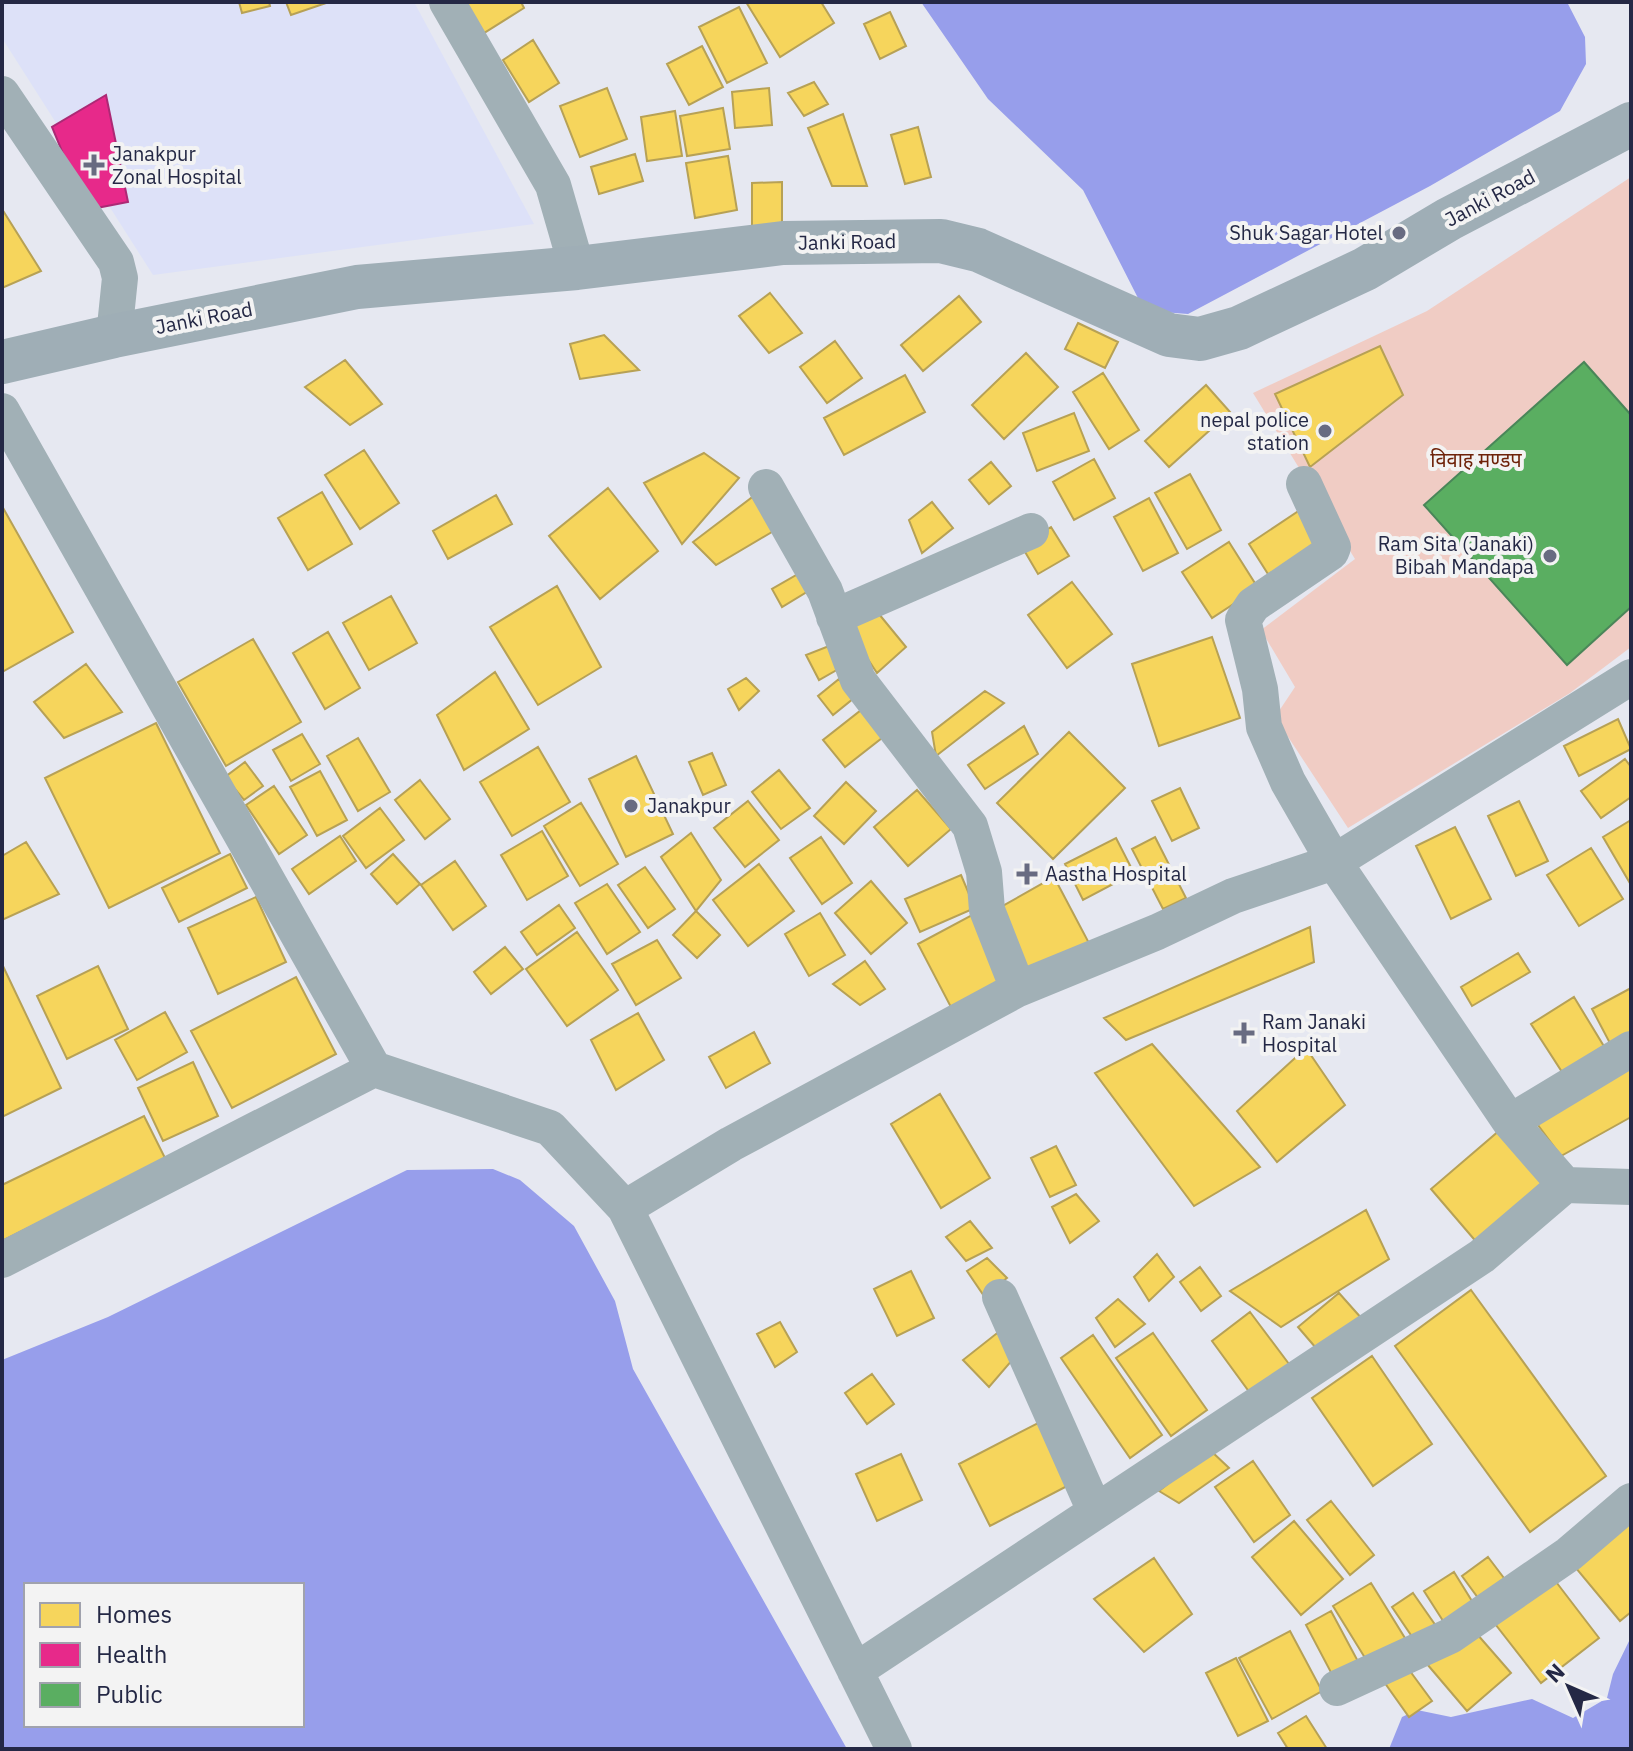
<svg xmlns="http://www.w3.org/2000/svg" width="1633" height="1751" font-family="'IBM Plex Sans','Noto Sans Devanagari',sans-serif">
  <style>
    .built { fill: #dde1f8 }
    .green { fill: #f0ccc4 }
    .water { fill: #979eeb; fill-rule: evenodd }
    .homes { fill: #f6d55c; stroke: #b7a155; stroke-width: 2 }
    .health { fill: #e7298a; stroke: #ac2975; stroke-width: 2 }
    .public { fill: #5aae61; stroke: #4a8659; stroke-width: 2 }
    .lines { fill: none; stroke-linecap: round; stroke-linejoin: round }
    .street { stroke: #a1b0b6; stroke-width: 36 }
    .secondary { stroke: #9faeb6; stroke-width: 44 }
    .poi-dot { fill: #686b81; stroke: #f3f3f3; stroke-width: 3 }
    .labels { text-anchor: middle; stroke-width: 8; stroke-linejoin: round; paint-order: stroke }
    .poi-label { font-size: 20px; fill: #242845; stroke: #f3f3f3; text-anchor: start }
    .street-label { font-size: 20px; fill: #242845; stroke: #f3f3f3 }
    .park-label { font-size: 20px; fill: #6e2209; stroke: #f3f3f3 }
  </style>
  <rect width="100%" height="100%" fill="#e6e8f1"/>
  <path class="built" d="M2 2H414L534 224 153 275 2 38Z"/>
  <path class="green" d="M1631 177V647L1570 693 1348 828 1275 717 1295 687 1261 630 1355 559 1253 393 1427 311Z"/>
  <path class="water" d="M921 2H1567L1585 37 1586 64 1560 111 1430 186 1188 314 1162 312 1139 300 1083 190 988 99Z
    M493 1169 520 1180 574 1226 615 1301 633 1369 847 1749H2V1360L108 1317 407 1170ZM26 1585H302V1725H26Z
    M1631 1637V1749H1389L1402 1717 1417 1710 1451 1717 1532 1699 1573 1718 1607 1698 1613 1674Z"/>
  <path class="homes" d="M239 2H269L270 6 242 13Z
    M286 2H329L291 15Z
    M465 2H521L524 8 484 33Z
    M746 2H821L834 23 780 57Z
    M739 7 767 63 727 83 699 27Z
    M890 12 906 46 880 59 864 24Z
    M533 40 559 83 529 102 503 60Z
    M702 46 723 87 689 105 667 64Z
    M814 82 828 104 804 116 788 93Z
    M607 88 627 139 580 157 560 106Z
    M769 88 772 125 735 128 732 92Z
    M723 108 730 149 687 156 680 116Z
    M675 111 682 156 647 161 641 117Z
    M843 114 867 186H832L808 128Z
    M918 127 931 177 905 184 891 135Z
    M635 154 643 181 599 194 591 167Z
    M728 156 737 210 695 218 686 163Z
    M782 182V232H752V183Z
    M2 209 41 271 2 288Z
    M770 293 802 333 769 353 739 316Z
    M959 296 981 322 923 371 901 345Z
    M1078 323 1118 342 1105 368 1065 349Z
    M604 335 639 370 580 379 570 344Z
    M835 341 862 378 827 403 800 367Z
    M1380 346 1403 395 1310 467 1275 394Z
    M1026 353 1058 387 1004 439 972 405Z
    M345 360 382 404 350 425 305 387Z
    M1103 373 1139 430 1109 449 1073 392Z
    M905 375 925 412 844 455 824 418Z
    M1206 385 1230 412 1169 467 1145 441Z
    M1074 413 1089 451 1037 471 1023 433Z
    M364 450 399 503 360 529 325 475Z
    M704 453 739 478 682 544 644 483Z
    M1094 459 1115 498 1074 520 1053 482Z
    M991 462 1011 486 989 504 969 480Z
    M1190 474 1221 530 1187 549 1155 493Z
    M608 488 658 551 600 599 549 536Z
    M322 492 352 544 308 570 278 518Z
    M496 495 512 524 448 559 433 531Z
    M755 495 777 529 716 565 693 542Z
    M1149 498 1178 553 1143 571 1114 517Z
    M932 502 953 528 922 553 909 520Z
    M2 506 73 632 2 672Z
    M1303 508 1328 545 1273 582 1249 544Z
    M1051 527 1069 556 1038 574 1021 545Z
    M1229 542 1258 588 1212 618 1182 572Z
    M805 570 810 590 782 607 772 589Z
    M1072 582 1112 634 1067 668 1028 615Z
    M557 586 601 667 538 705 490 627Z
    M391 596 417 643 369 670 343 623Z
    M874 608 906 647 877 673 846 626Z
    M328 632 360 688 325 709 293 653Z
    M1212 637 1240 718 1159 746 1132 664Z
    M253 639 301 722 226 766 178 682Z
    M829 646 842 667 819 680 806 655Z
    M86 664 122 712 64 738 34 702Z
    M495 672 529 729 464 770 437 715Z
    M746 678 759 691 739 710 728 689Z
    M839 679 854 698 833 715 818 696Z
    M985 691 1004 703 936 756 932 732Z
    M865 707 887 734 845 767 823 740Z
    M1618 719 1631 749 1579 776 1564 746Z
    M156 723 220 853 109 908 45 778Z
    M1024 726 1038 754 985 789 968 765Z
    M1069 732 1125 788 1053 859 997 803Z
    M302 734 320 764 291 781 273 750Z
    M358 738 390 792 358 811 327 756Z
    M538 747 570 802 512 836 480 782Z
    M712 753 726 785 703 795 689 762Z
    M636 756 673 834 626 857 589 779Z
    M1625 759 1631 767V797L1601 818 1581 791Z
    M245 762 263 786 244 800 225 777Z
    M779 770 810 808 781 829 752 792Z
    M320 771 347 820 317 836 290 787Z
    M420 780 450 819 425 839 395 800Z
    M846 782 876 811 844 844 814 816Z
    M274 786 307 835 279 854 246 805Z
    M1180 788 1199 828 1172 841 1152 801Z
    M917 790 951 829 908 866 874 827Z
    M748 801 779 840 745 867 714 828Z
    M1519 801 1548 861 1516 876 1488 816Z
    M581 803 618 864 580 886 544 826Z
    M380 808 404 840 366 868 343 836Z
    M1631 820V885L1603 837Z
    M1455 827 1491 899 1451 919 1416 846Z
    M542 831 568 876 527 900 501 855Z
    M691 833 721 880 696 911 661 857Z
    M340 836 356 861 309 894 292 869Z
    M821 837 852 883 822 904 790 858Z
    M1155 837 1186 898 1163 909 1132 849Z
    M1116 838 1134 873 1083 900 1065 864Z
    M26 842 59 894 2 920V856Z
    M1591 848 1623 899 1579 926 1547 875Z
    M230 854 247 888 179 922 162 888Z
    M393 854 420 884 397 904 371 874Z
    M455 861 486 906 453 930 421 885Z
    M759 864 794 911 748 946 713 900Z
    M645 867 675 909 648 928 618 885Z
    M961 875 975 908 920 932 905 899Z
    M1054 877 1090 945 1028 979 992 912Z
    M871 881 907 923 871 954 835 913Z
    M607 884 640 932 607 954 575 903Z
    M256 897 286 962 218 994 188 928Z
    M559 905 575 928 537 955 521 932Z
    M696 911 720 935 697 958 673 935Z
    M820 913 845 955 809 976 785 934Z
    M972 915 1007 983 953 1011 918 944Z
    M1310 927 1314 962 1126 1040 1104 1018Z
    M577 932 618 990 567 1026 526 969Z
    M657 940 681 978 636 1005 612 964Z
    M505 947 523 969 491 994 474 972Z
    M1518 953 1530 972 1472 1006 1461 987Z
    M865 961 885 989 860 1005 833 984Z
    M2 964 61 1088 2 1117Z
    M98 966 128 1029 67 1059 37 996Z
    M296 977 336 1054 232 1108 191 1031Z
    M1631 988V1039L1613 1049 1592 1009Z
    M1574 997 1605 1048 1564 1075 1531 1024Z
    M165 1012 187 1052 137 1080 115 1040Z
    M638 1013 664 1060 616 1090 591 1040Z
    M754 1032 770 1063 726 1088 709 1057Z
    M1152 1044 1260 1167 1194 1206 1095 1073Z
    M1306 1048 1345 1105 1277 1162 1237 1111Z
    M1631 1058V1117L1561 1156 1532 1117Z
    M193 1062 218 1116 163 1141 138 1088Z
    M940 1094 990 1178 941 1208 891 1124Z
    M144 1116 166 1160 2 1241V1185Z
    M1500 1130 1548 1184 1479 1245 1431 1189Z
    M1056 1146 1076 1185 1050 1197 1031 1158Z
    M1076 1194 1099 1221 1070 1243 1052 1207Z
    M1366 1210 1389 1259 1281 1327 1230 1291Z
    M970 1221 992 1248 966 1261 946 1237Z
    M1157 1254 1174 1277 1149 1301 1134 1277Z
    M987 1258 1007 1278 984 1296 967 1271Z
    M1200 1267 1221 1296 1201 1311 1180 1282Z
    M911 1271 934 1318 897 1336 874 1289Z
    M1471 1290 1606 1476 1530 1532 1395 1346Z
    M1339 1293 1363 1320 1322 1355 1298 1327Z
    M1118 1299 1145 1324 1115 1347 1096 1318Z
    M1250 1312 1292 1368 1253 1397 1212 1341Z
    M780 1322 797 1352 775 1367 757 1334Z
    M1001 1330 1020 1351 989 1387 963 1360Z
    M1153 1333 1207 1410 1171 1436 1116 1358Z
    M1093 1335 1162 1435 1130 1458 1061 1358Z
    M1372 1356 1432 1444 1373 1486 1312 1398Z
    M872 1374 894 1404 867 1424 845 1393Z
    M1040 1422 1071 1484 990 1526 959 1464Z
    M1210 1450 1229 1468 1179 1503 1159 1491Z
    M901 1454 922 1500 877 1521 856 1474Z
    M1253 1461 1290 1515 1254 1542 1215 1487Z
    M1331 1501 1374 1555 1350 1575 1307 1520Z
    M1294 1521 1343 1579 1301 1615 1252 1557Z
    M1631 1521V1612L1620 1621 1575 1567Z
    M1488 1557 1510 1586 1484 1606 1462 1576Z
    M1154 1558 1192 1614 1144 1652 1094 1599Z
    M1454 1572 1475 1606 1445 1624 1424 1591Z
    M1550 1574 1599 1638 1541 1683 1492 1620Z
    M1371 1583 1408 1643 1370 1666 1333 1606Z
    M1413 1593 1436 1626 1415 1641 1392 1607Z
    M1331 1611 1361 1667 1335 1680 1306 1625Z
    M1470 1626 1511 1673 1467 1711 1427 1664Z
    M1290 1631 1322 1691 1272 1719 1239 1658Z
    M1236 1658 1268 1721 1238 1736 1206 1673Z
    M1404 1663 1432 1701 1409 1717 1382 1679Z
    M1306 1716 1327 1749H1288L1278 1733Z"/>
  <path class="health" d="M106 95 128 202 86 210 52 127Z"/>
  <path class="public" d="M1584 362 1631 415V607L1567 665 1424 505Z"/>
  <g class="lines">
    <path class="street" d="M447 2 553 185 577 268
      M2 94 116 262 120 278 114 336
      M2 411 374 1069
      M1304 484 1333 547 1331 552 1253 605 1243 620 1260 689 1264 727 1288 782 1334 862 1510 1122 1565 1185
      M766 487 825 591 858 680 970 826 984 872 987 910 1018 989
      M834 617 1031 531
      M1510 1122 1631 1049
      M625 1208 731 1144 1018 989 1157 932 1233 896 1334 862 1631 677
      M2 1260 374 1069 550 1128 625 1208 894 1749
      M1000 1297 1095 1511
      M855 1671 1482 1256 1565 1185 1631 1187
      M1337 1688 1450 1636 1569 1554 1631 1501"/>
    <path class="secondary" d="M2 362 114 336 357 287 577 268 783 243 941 241 978 250 1169 335 1200 339 1239 328 1365 269 1449 219 1631 124"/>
  </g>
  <g class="poi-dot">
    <path d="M90 153h8v8h8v8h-8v8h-8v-8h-8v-8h8z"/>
    <circle cx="1399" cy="233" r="8"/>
    <circle cx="1325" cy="431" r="8"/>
    <circle cx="1550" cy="556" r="8"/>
    <circle cx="631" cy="806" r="8"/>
    <path d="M1023 862h8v8h8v8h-8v8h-8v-8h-8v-8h8z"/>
    <path d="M1240 1021h8v8h8v8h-8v8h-8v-8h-8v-8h8z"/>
  </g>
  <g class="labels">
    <g class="poi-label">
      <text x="112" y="161">Janakpur<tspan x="112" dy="23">Zonal Hospital</tspan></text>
      <text x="1383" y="240" text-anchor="end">Shuk Sagar Hotel</text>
      <text x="1309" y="427" text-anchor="end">nepal police<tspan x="1309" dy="23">station</tspan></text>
      <text x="1534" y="551" text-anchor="end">Ram Sita (Janaki)<tspan x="1534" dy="23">Bibah Mandapa</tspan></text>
      <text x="647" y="813">Janakpur</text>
      <text x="1045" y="881">Aastha Hospital</text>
      <text x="1262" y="1029">Ram Janaki<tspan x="1262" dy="23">Hospital</tspan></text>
    </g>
    <g class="street-label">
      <text transform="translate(1490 198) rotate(-28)" y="7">Janki Road</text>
      <text transform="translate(847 242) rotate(-1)" y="7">Janki Road</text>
      <text transform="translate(204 318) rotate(-11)" y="7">Janki Road</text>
    </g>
    <g class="park-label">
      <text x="1476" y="467">विवाह मण्डप</text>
    </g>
  </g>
  <rect width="1633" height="1751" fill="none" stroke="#242845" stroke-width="8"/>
  <rect x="24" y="1583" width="280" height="144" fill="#f3f3f3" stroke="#a0a2ad" stroke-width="2"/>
  <rect x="40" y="1603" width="40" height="24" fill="#f6d55c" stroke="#a0a2ad" stroke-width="2"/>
  <text x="96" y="1623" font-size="24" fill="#242845">Homes</text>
  <rect x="40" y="1643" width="40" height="24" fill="#e7298a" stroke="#a0a2ad" stroke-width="2"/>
  <text x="96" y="1663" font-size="24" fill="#242845">Health</text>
  <rect x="40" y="1683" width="40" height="24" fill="#5aae61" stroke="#a0a2ad" stroke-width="2"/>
  <text x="96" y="1703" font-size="24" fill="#242845">Public</text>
  <g transform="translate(1569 1687) rotate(315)" stroke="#f3f3f3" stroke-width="6" paint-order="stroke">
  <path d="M0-6L14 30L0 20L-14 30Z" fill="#242845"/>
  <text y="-12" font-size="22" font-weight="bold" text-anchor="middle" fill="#242845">N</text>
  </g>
</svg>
